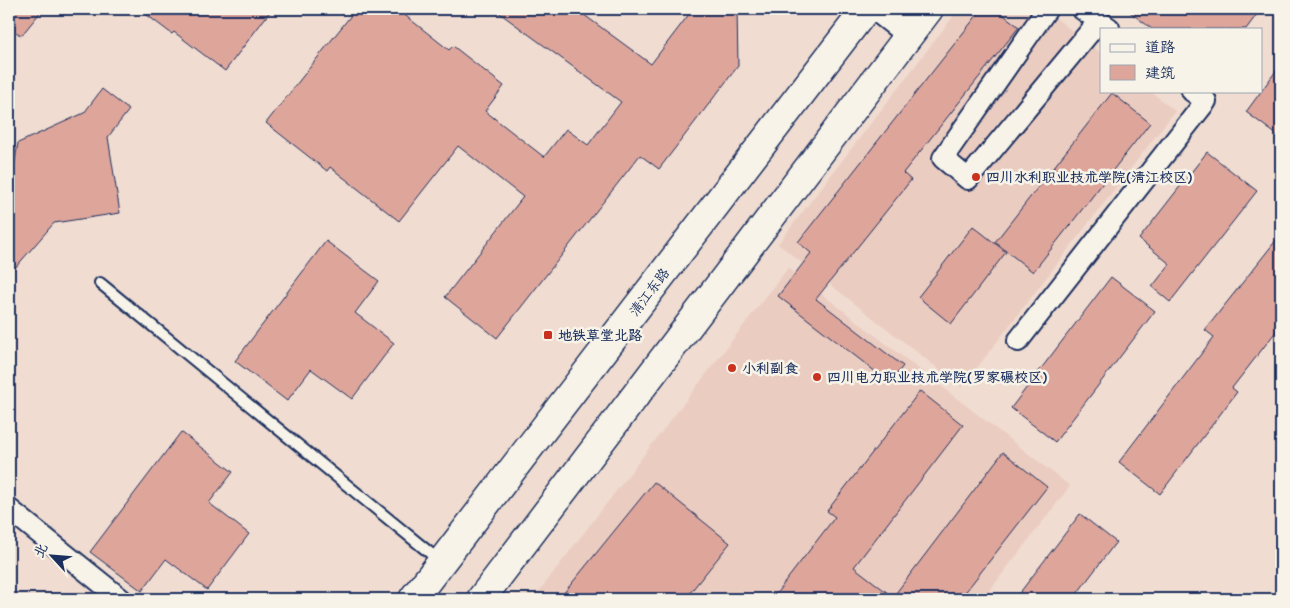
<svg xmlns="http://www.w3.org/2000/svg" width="1290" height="608" font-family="Mali,'LXGW WenKai TC',sans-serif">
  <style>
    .built { fill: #ebccc1 }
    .building { fill: #dea59b; stroke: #1b2f5e }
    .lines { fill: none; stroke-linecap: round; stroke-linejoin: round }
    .service-casing { stroke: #1b2f5e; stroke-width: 14 }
    .minor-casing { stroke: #1b2f5e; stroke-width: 24 }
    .tertiary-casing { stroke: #1b2f5e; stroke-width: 30 }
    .primary-casing { stroke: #1b2f5e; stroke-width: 31 }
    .service { stroke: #f7f3e8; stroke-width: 10 }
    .minor { stroke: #f7f3e8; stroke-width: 20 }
    .tertiary { stroke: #f7f3e8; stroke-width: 26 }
    .primary { stroke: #f7f3e8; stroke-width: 28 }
    .poi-dot { fill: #c8321e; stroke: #f7f3e8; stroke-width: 2 }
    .labels { text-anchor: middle; stroke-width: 5; stroke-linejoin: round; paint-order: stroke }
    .poi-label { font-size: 14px; font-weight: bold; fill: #1b2f5e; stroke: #f7f3e8; text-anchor: start }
    .street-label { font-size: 14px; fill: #1b2f5e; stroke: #f7f3e8 }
  </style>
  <rect width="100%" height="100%" fill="#f0dcd1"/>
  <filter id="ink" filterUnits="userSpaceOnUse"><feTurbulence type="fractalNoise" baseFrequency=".02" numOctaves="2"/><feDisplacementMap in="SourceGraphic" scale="10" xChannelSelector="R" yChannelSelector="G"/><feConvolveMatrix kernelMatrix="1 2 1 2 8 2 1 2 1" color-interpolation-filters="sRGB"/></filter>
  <g filter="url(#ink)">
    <path class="built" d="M959 9H1044L1101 53V91H1150L1175 111 962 387 778 244Z
      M788 268 1070 486 983 599H533Z"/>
    <path class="building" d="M9 9H43L21 36 9 26Z
      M139 9H272L225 71 174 32 172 34Z
      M356 9H397L449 50 453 46 504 86 485 111 544 157 566 129 588 145 621 102 494 9H576L651 64 693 9H737L738 66 659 169 640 155 497 338 445 297 523 197 458 146 399 221 330 167 327 171 266 123Z
      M982 9H996L1019 27 903 173 911 180 816 299 903 366 890 383 778 296 811 253 798 242Z
      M1126 9H1261L1246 29H1152Z
      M1281 64V138L1246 112Z
      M102 89 129 110 108 137 120 213 54 223 9 275V197L18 143 84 113Z
      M1112 93 1150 123 1033 272 995 242Z
      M1207 152 1257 191 1170 302 1152 287 1170 264 1139 239Z
      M973 226 1006 252 951 324 918 297Z
      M1281 234V325L1232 388 1237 392 1160 494 1119 462 1214 337 1205 330Z
      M326 241 379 281 355 313 394 343 352 399 311 369 287 401 235 361Z
      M1111 277 1155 311 1055 442 1011 408Z
      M920 391 963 425 854 567 893 597 1003 452 1047 487 960 599H772L835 517 827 511Z
      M181 432 233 472 209 503 249 534 207 590 166 559 142 591 90 552Z
      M654 482 730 543 685 599H559Z
      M1080 514 1116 542 1073 599H1015Z"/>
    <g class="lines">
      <defs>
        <path id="service" d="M100 283 441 562"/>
        <path id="minor" d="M1047 9 943 158 968 179 1099 21
          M1082 9 1109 28
          M1018 341 1206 101 1192 91
          M9 509 121 599"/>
        <path id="tertiary" d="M878 9 910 34"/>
        <path id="primary" d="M413 599 866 9
          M481 599 929 9"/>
      </defs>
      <use href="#service" class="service-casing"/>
      <use href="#minor" class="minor-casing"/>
      <use href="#tertiary" class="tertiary-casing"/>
      <use href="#primary" class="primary-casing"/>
      <use href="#service" class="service"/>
      <use href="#minor" class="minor"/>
      <use href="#tertiary" class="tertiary"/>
      <use href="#primary" class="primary"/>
    </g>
  </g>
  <g class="poi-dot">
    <circle cx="976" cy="177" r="5"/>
    <rect x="543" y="330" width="10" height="10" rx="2.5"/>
    <circle cx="732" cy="368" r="5"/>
    <circle cx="817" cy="377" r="5"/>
  </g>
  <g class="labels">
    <g class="poi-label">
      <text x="986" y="182">四川水利职业技术学院(清江校区)</text>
      <text x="558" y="340">地铁草堂北路</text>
      <text x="742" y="373">小利副食</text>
      <text x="827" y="382">四川电力职业技术学院(罗家碾校区)</text>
    </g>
    <g class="street-label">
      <text transform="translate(649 292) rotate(-53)" y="5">清江东路</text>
    </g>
  </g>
  <rect width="1290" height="608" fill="none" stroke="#f7f3e8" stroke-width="30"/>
  <rect x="15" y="15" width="1260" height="578" fill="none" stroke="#1b2f5e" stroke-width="2" filter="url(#ink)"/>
  <rect x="1100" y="28" width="162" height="65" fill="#f7f3e8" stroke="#9fa5b1"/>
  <rect x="1110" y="44" width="25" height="8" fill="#f7f3e8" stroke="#9fa5b1"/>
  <text x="1145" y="52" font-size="15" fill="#1b2f5e">道路</text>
  <rect x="1110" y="65" width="25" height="15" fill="#dea59b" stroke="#9fa5b1"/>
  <text x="1145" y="78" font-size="15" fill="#1b2f5e">建筑</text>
  <g transform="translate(52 556) rotate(296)" stroke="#f7f3e8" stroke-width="4" paint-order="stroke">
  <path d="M0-4L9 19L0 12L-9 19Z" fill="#1b2f5e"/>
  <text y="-8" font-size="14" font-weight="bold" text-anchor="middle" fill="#1b2f5e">北</text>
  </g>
</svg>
